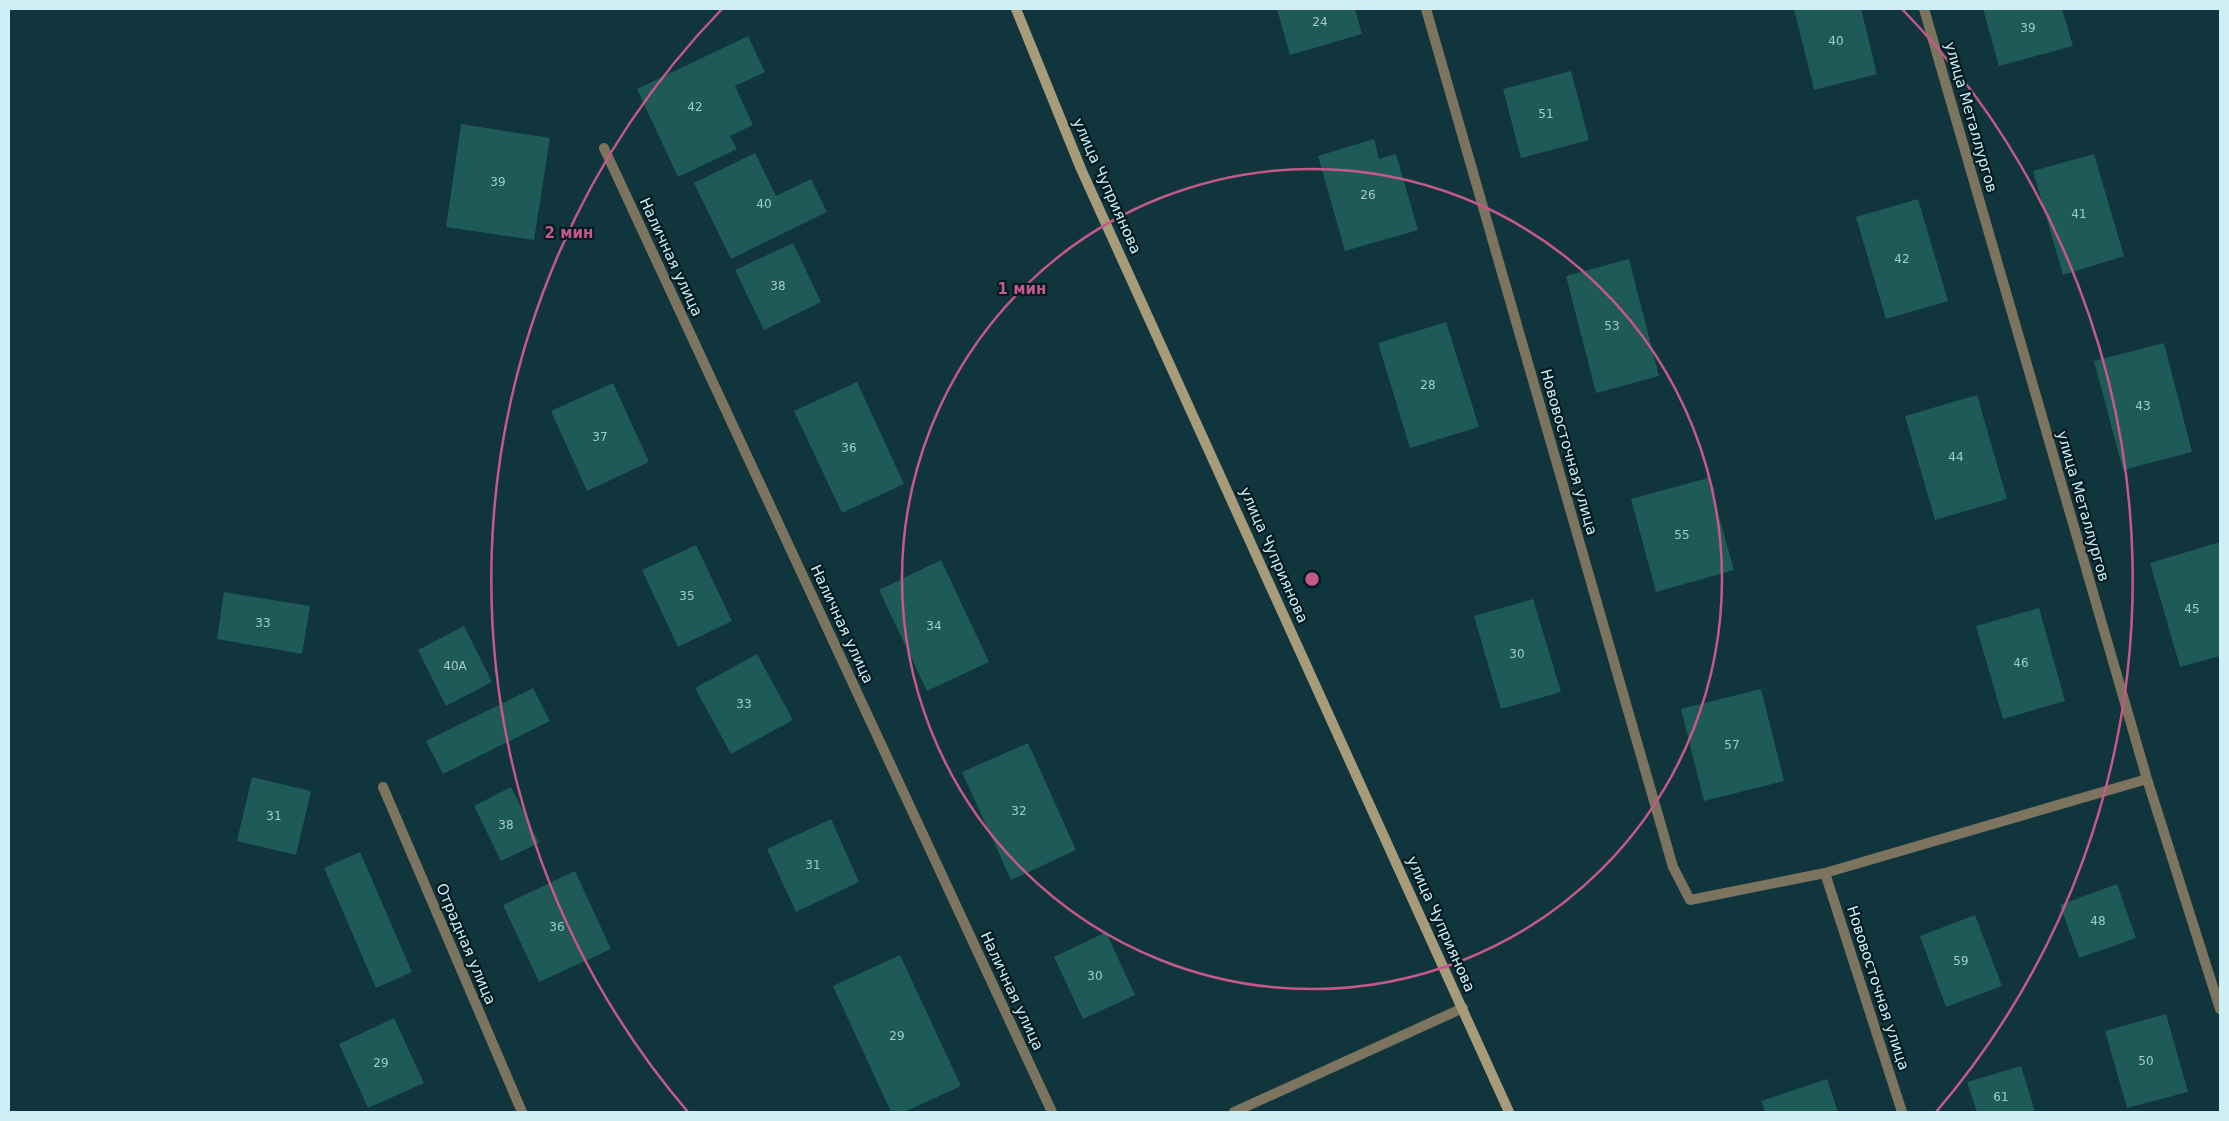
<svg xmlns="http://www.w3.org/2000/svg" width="2229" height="1121" font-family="'DejaVu Sans',sans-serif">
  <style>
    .building { fill: #1e5a57 }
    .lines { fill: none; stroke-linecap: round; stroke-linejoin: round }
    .street { stroke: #7c745f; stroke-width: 10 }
    .secondary { stroke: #a79b79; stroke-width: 10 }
    .ring { fill: none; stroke: #c6588a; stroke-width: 2.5 }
    .labels { text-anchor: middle; stroke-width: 4.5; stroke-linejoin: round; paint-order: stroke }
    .number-label { font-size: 12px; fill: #a2cace }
    .street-label { font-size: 15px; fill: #ceeff6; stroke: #001c21 }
    .centre { fill: #c6588a; stroke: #001c21; stroke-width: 2.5 }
    .ring-label { font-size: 15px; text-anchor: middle; font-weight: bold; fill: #c6588a; stroke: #001c21; stroke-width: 4.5; stroke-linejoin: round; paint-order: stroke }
  </style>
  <rect width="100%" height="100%" fill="#10353c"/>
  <path class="building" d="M1277 9H1355L1362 34 1290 55Z
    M1794 9H1861L1877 74 1814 90Z
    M1983 9H2062L2073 46 1999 66Z
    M748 36 765 72 735 86 753 125 730 136 737 149 678 177 637 89Z
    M1571 71 1589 140 1521 158 1503 89Z
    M461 124 550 138 534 240 446 227Z
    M1374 139 1379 159 1396 154 1418 230 1345 251 1318 156Z
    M755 153 776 196 811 179 827 212 731 259 694 183Z
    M2094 154 2124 256 2063 275 2033 171Z
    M1918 199 1948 301 1886 319 1856 217Z
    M793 243 821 302 764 330 735 270Z
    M1629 259 1659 376 1596 393 1566 276Z
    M1446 322 1479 427 1410 448 1378 343Z
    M2164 343 2192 452 2123 470 2094 361Z
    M857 382 904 484 842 513 794 411Z
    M613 383 649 462 587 491 551 411Z
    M1977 395 2007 499 1935 520 1905 416Z
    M1708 478 1734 570 1656 592 1631 499Z
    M2220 542V656L2180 667 2150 563Z
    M696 545 732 621 678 647 642 570Z
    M941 560 989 662 927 691 879 590Z
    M224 592 310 606 302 654 217 639Z
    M1533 599 1561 692 1501 709 1474 616Z
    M2039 608 2065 701 2003 719 1976 626Z
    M464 626 492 682 446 706 418 650Z
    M757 654 793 720 731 754 695 688Z
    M533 688 550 721 443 774 426 741Z
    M1761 689 1784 781 1704 801 1681 709Z
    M1028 743 1076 850 1011 880 962 772Z
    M252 777 311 791 296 855 237 841Z
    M511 787 539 843 501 861 474 806Z
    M831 819 859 882 796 912 767 849Z
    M360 852 412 972 376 988 324 868Z
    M575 871 611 949 539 982 503 905Z
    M2117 884 2136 938 2079 958 2060 905Z
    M1975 915 2002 986 1946 1007 1920 936Z
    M1106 932 1135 995 1083 1019 1054 957Z
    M900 955 961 1086 904 1112H891L833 986Z
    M2166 1014 2188 1092 2127 1108 2105 1031Z
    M394 1018 424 1083 368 1108 339 1044Z
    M2021 1066 2035 1112H1977L1967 1082Z
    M1827 1079 1838 1112H1765L1761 1101Z"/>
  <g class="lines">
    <path class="street" d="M1426 9 1673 867 1690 900 1825 873 2147 779
      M1924 9 2147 779 2220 1009
      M604 148 1052 1112
      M383 787 522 1112
      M1825 873 1902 1112
      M1234 1112 1463 1008"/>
    <path class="secondary" d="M1016 9 1081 169 1509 1112"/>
  </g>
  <g class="ring">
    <circle cx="1312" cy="579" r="410"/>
    <path d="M688 1112A820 820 0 0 1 722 9M1902 9A820 820 0 0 1 1936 1112"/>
  </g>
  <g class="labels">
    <g class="number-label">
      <text x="1320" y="26">24</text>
      <text x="2028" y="32">39</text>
      <text x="1836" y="45">40</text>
      <text x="695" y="111">42</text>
      <text x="1546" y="118">51</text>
      <text x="498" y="186">39</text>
      <text x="1368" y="199">26</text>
      <text x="764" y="208">40</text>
      <text x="2079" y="218">41</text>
      <text x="1902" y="263">42</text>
      <text x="778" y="290">38</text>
      <text x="1612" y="330">53</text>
      <text x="1428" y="389">28</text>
      <text x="2143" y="410">43</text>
      <text x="600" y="441">37</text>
      <text x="849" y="452">36</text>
      <text x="1956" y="461">44</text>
      <text x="1682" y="539">55</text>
      <text x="687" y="600">35</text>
      <text x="2192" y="613">45</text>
      <text x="263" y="627">33</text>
      <text x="934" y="630">34</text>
      <text x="1517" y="658">30</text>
      <text x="2021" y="667">46</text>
      <text x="455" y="670">40А</text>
      <text x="744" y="708">33</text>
      <text x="1732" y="749">57</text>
      <text x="1019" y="815">32</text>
      <text x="274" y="820">31</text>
      <text x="506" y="829">38</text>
      <text x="813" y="869">31</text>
      <text x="2098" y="925">48</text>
      <text x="557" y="931">36</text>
      <text x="1961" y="965">59</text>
      <text x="1095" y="980">30</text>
      <text x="897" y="1040">29</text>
      <text x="2146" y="1065">50</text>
      <text x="381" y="1067">29</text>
      <text x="2001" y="1101">61</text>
    </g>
    <g class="street-label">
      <text transform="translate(1971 117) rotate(74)" y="5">улица Металлургов</text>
      <text transform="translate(1107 186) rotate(66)" y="5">улица Чуприянова</text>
      <text transform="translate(671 257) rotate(65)" y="5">Наличная улица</text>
      <text transform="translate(1569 452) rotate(74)" y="5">Нововосточная улица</text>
      <text transform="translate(2083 506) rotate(74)" y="5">улица Металлургов</text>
      <text transform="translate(1274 555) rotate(66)" y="5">улица Чуприянова</text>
      <text transform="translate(842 624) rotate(65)" y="5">Наличная улица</text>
      <text transform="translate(1441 924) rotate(66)" y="5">улица Чуприянова</text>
      <text transform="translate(466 944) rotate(67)" y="5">Отрадная улица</text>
      <text transform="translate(1878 988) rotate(72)" y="5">Нововосточная улица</text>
      <text transform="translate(1012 991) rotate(65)" y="5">Наличная улица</text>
    </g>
  </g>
  <circle cx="1312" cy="579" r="8" class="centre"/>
  <g class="ring-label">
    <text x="569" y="238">2 мин</text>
    <text x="1022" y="294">1 мин</text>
  </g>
  <rect width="2229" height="1121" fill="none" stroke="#ceeff6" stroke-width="20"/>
</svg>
